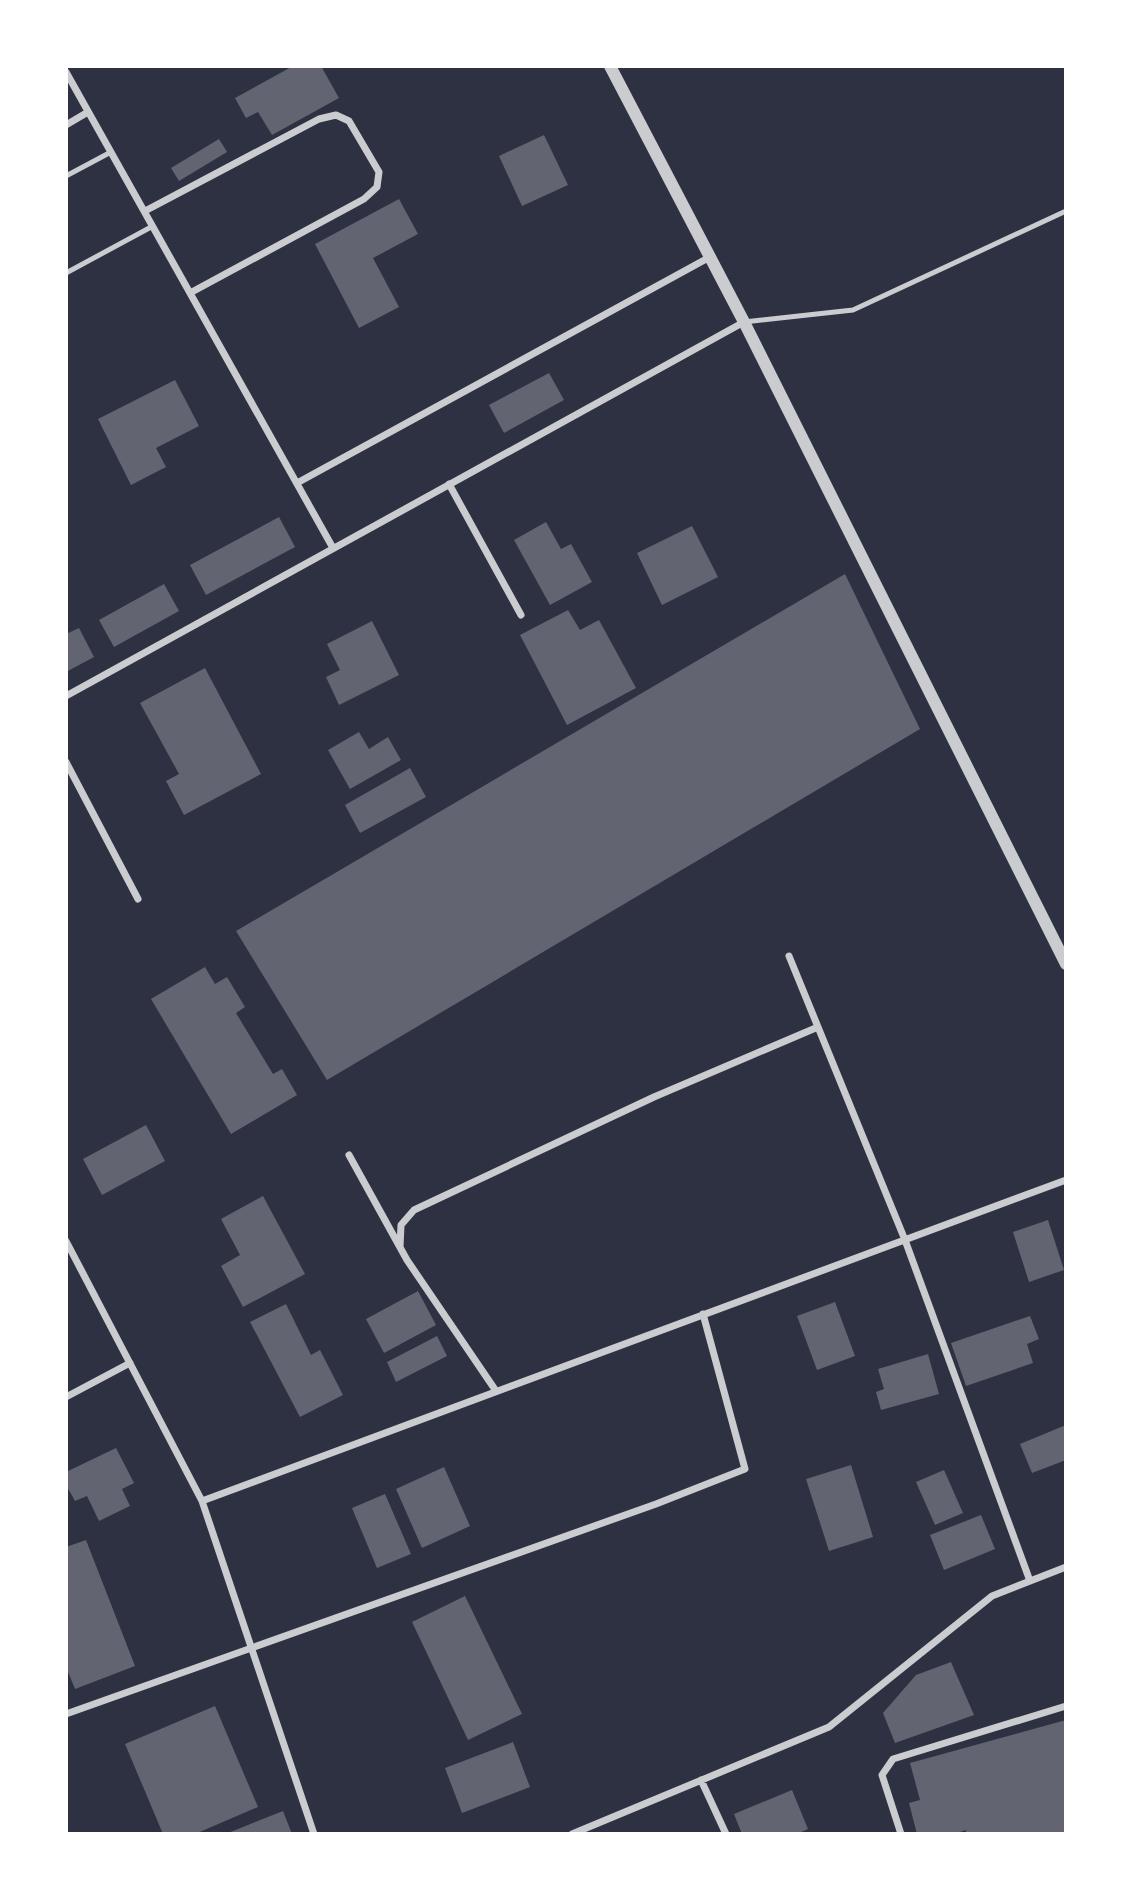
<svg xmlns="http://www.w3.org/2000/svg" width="1132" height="1900" font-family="'Nunito Sans',sans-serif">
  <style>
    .building { fill: #626471 }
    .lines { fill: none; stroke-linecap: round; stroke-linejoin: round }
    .service { stroke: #caccd0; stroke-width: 5 }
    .minor { stroke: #caccd0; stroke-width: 7 }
    .tertiary { stroke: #caccd0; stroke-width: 12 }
  </style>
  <rect width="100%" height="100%" fill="#2d3142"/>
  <path class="building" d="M293 66H321L339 98 272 135 258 112 246 118 235 98Z
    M544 135 568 185 522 206 499 156Z
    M219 139 227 152 179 181 171 168Z
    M399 199 418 234 373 258 399 307 359 328 315 244Z
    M549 373 564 400 504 433 489 405Z
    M175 380 199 426 156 448 166 467 131 485 98 419Z
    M279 517 295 547 206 595 190 565Z
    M546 522 561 549 571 544 592 582 550 605 514 540Z
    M692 526 718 577 662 605 637 553Z
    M845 574 920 729 327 1080 236 931Z
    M164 584 179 611 114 647 99 620Z
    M568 610 580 630 599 620 636 688 567 725 520 635Z
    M372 621 399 675 339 705 326 677 340 670 327 644Z
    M79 628 94 657 66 672V634Z
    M205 668 261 774 184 815 166 781 179 774 140 703Z
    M359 732 369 749 388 737 401 760 350 789 328 750Z
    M410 768 426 797 360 833 345 805Z
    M205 967 215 984 227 977 245 1007 236 1013 273 1074 282 1069 297 1095 231 1134 151 999Z
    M146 1125 165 1161 102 1195 83 1159Z
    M263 1196 305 1274 243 1307 221 1266 240 1255 221 1219Z
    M1048 1220 1064 1270 1029 1282 1013 1232Z
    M418 1291 436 1325 384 1353 366 1319Z
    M835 1302 855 1356 817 1370 797 1316Z
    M286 1304 311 1355 320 1350 343 1395 300 1417 250 1322Z
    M1030 1316 1039 1339 1027 1344 1033 1363 966 1386 951 1343Z
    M437 1336 447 1356 396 1382 387 1362Z
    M928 1354 939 1394 881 1410 876 1392 884 1389 878 1369Z
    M1066 1425V1460L1032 1473 1020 1444Z
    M116 1448 134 1483 122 1489 130 1506 99 1521 87 1496 75 1501 66 1485V1472Z
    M851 1465 873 1537 829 1551 806 1479Z
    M444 1467 470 1526 422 1548 396 1489Z
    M944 1470 963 1513 935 1525 916 1482Z
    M385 1494 411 1554 377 1568 352 1508Z
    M981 1515 995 1549 944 1570 930 1535Z
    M86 1540 135 1666 75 1689 66 1667V1547Z
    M465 1596 522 1714 468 1740 412 1622Z
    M951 1662 974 1715 895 1743 883 1713 916 1675Z
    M215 1706 258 1807 195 1834H163L125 1744Z
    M1066 1720V1834H966V1830L954 1834H917L909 1803 920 1800 910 1763Z
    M513 1742 530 1787 462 1813 445 1768Z
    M792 1790 808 1829 797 1834H742L734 1814Z
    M283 1811 292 1834H228V1833Z"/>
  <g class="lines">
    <path class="service" d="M66 176 111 152
      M66 273 153 226
      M744 322 853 310 1066 211"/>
    <path class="minor" d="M66 72 333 548
      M66 125 88 112
      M145 211 319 119 336 115 349 121 379 172 377 187 364 199 190 293
      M297 483 710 257
      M449 484 521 615
      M66 696 744 322
      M66 762 138 899
      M789 956 905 1240 1030 1581
      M349 1155 407 1260 496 1391
      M66 1241 202 1501 314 1834
      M400 1247 401 1225 414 1210 654 1097 818 1027
      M66 1397 130 1363
      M202 1501 1066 1180
      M66 1714 656 1504 745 1469 703 1314
      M701 1780 726 1834
      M572 1834 829 1727 992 1596 1066 1567
      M901 1834 882 1775 893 1759 1066 1706"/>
    <path class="tertiary" d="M610 66 744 322 1066 964"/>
  </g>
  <rect width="1132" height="1900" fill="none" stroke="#ffffff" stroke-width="136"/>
</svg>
